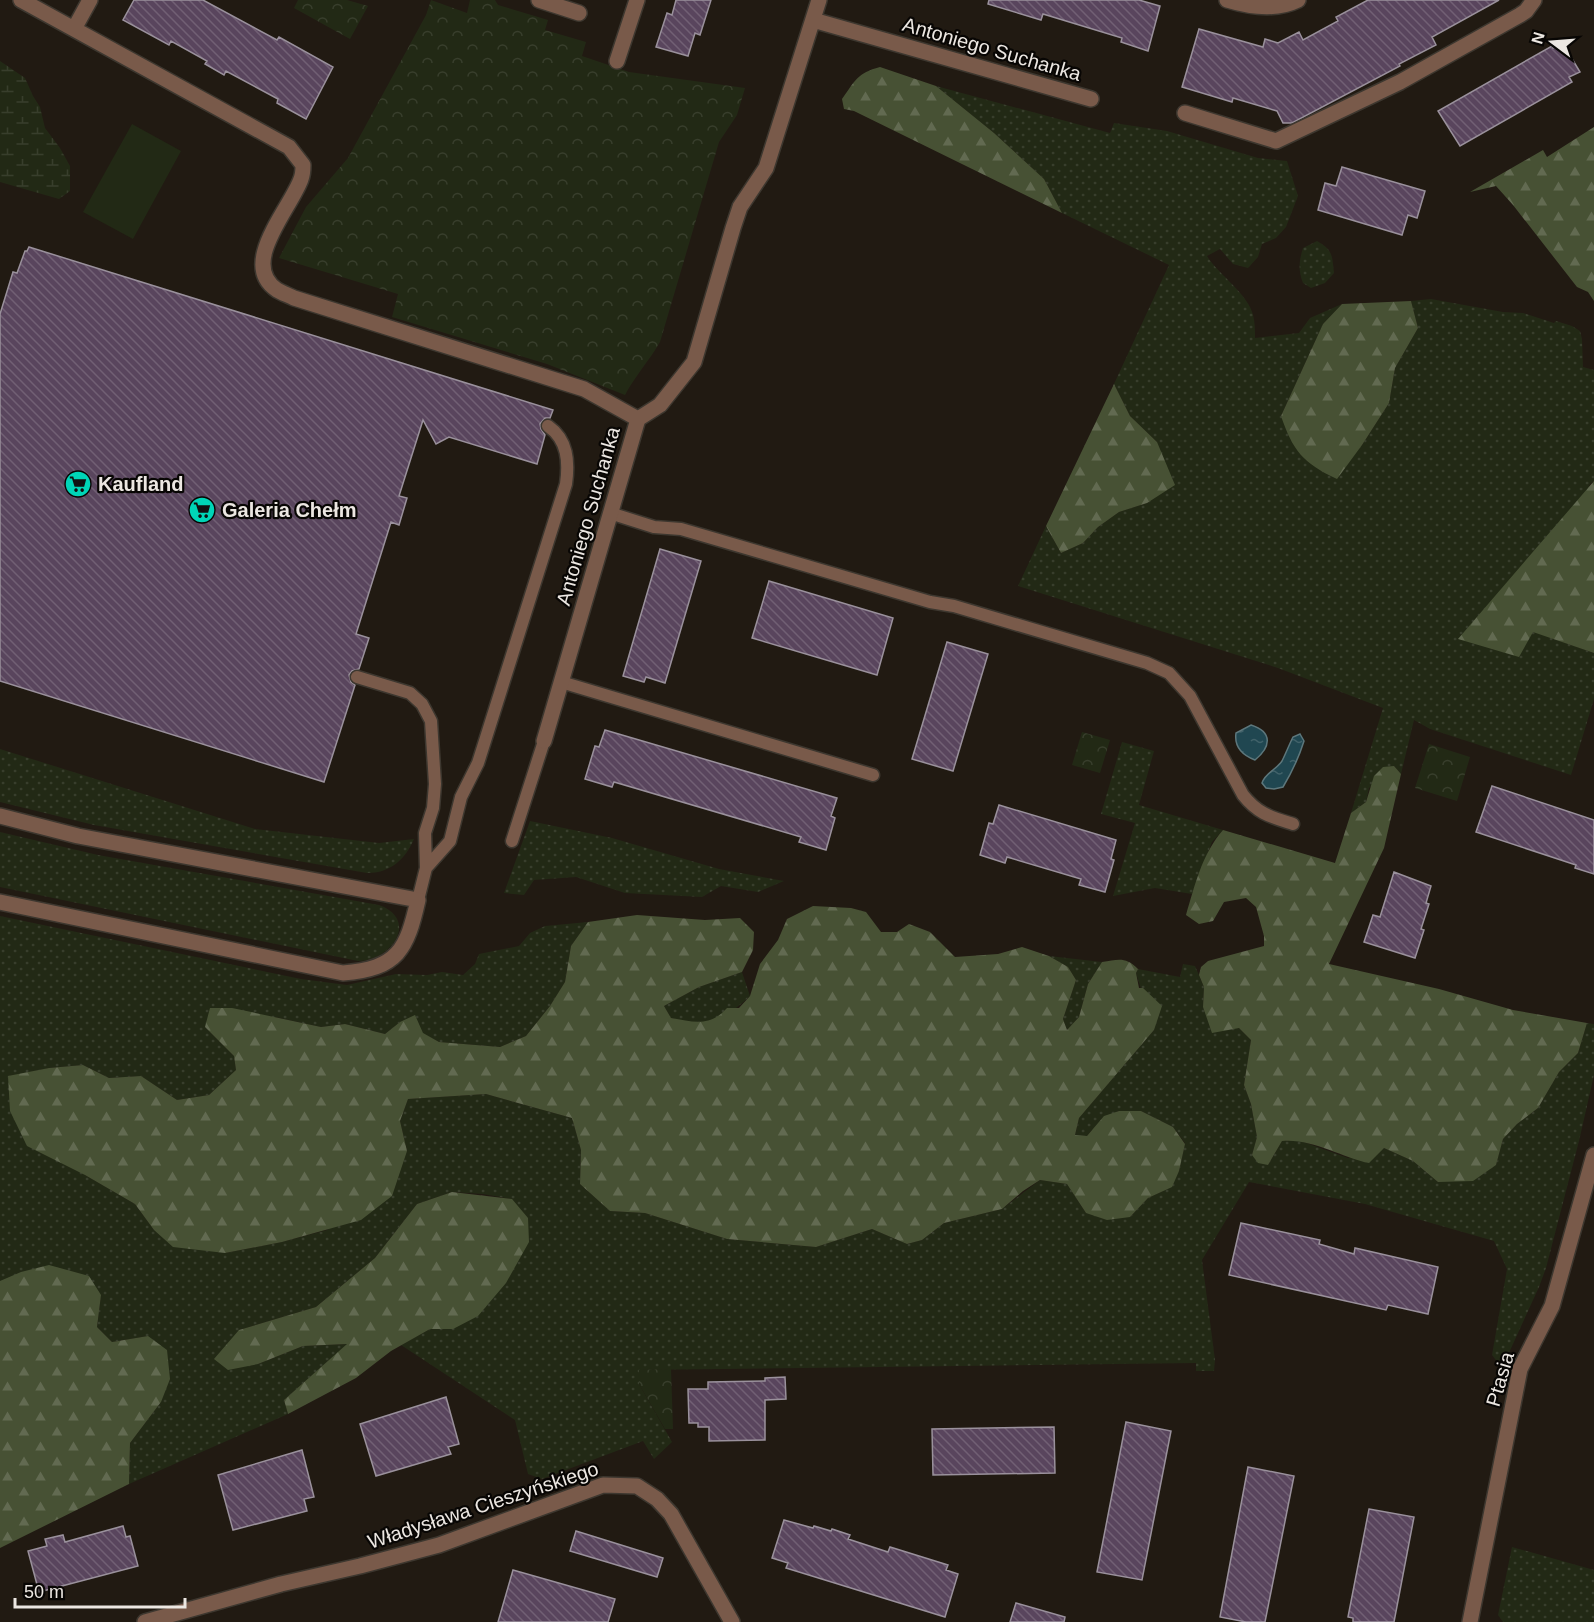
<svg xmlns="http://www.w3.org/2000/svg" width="1594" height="1622" font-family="Helvetica,sans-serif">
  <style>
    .grass { fill: url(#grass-dots) }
    .forest { fill: url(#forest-firs) }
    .wetland { fill: url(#wetland-marsh) }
    .park { fill: url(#park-crowns) }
    .pitch { fill: #222915 }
    .water { fill: url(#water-ripples); stroke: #5d777c; stroke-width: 1.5 }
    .building { fill: url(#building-back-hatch); stroke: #9a919c; stroke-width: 1.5 }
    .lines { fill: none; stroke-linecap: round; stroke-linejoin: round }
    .lane-casing { stroke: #3d372f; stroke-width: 15 }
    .street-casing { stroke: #3d372f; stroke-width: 18 }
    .lane { stroke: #795a4a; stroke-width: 12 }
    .street { stroke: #795a4a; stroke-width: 15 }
    .labels { text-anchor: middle; stroke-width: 4.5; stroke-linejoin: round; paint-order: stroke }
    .street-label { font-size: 20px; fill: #ece7e2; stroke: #080604 }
    .poi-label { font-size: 20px; font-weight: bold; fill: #ece7e2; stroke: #080604; text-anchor: start }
  </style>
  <defs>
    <pattern id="grass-dots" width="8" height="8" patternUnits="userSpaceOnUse" patternTransform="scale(1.5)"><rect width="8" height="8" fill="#222915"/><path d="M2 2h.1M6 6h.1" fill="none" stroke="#383e2c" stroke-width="1.8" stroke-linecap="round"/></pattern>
    <pattern id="forest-firs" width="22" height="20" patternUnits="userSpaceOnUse" patternTransform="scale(1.5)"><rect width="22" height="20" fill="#475134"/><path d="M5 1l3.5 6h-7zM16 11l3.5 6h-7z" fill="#626a51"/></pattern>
    <pattern id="wetland-marsh" width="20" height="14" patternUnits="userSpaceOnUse" patternTransform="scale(1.5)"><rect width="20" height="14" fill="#222915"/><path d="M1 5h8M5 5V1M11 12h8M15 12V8" fill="none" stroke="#383e2c"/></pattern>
    <pattern id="park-crowns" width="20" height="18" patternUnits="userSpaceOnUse" patternTransform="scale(1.5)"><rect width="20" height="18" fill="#222915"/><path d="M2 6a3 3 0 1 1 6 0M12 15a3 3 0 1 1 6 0" fill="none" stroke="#383e2c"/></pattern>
    <pattern id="water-ripples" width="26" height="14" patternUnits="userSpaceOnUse" patternTransform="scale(1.5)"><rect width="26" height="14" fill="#204751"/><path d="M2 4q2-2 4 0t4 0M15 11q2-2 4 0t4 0" fill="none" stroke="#41626a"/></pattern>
    <pattern id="building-back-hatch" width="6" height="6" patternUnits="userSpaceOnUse" patternTransform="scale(1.5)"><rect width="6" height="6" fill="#59455d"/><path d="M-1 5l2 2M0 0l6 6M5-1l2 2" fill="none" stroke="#716074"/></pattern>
  </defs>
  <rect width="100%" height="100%" fill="#211a12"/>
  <path class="grass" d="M936 86 1110 133 1114 123 1167 131 1258 158 1287 161 1298 196 1286 227 1276 238 1262 244 1258 257 1248 268 1233 264 1220 249 1207 256C1218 274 1249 295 1253 315 1255 322 1255 331 1255 338L1299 333 1310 318 1342 304 1323 324 1281 416 1336 478 1362 445 1389 403 1395 368 1418 328 1411 301 1431 299 1503 312 1523 313 1554 323 1556 321 1572 326 1580 331 1582 339 1583 367 1594 370V481L1590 484 1532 631 1594 653V699L1571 775 1430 729 1414 720 1401 774 1394 766 1369 788 1366 802 1351 813 1383 708 1278 668 1018 586 1046 526 1061 553 1083 543 1098 527 1119 512 1147 503 1157 442 1130 416 1114 384 1169 265 1062 213 1044 179 994 133Z
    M1317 241C1333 250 1332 255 1334 273L1325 283 1311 288 1303 283C1298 270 1299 261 1303 248Z
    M1122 742 1154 751 1139 805 1223 830 1212 842 1192 894 1155 888 1113 896 1135 823 1101 814Z
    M0 749 255 829 379 843 414 839C405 860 390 873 367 873L94 825 0 802Z
    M530 821 612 838 719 869 784 881 758 892 721 886 702 897 625 893 576 877 534 880 524 895 504 893Z
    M0 832 98 855 379 905C420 920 391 961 358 961L0 887Z
    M0 916 301 979 347 985 396 974 427 975 442 972 463 975 475 964 479 954 519 946 530 933 545 926 588 922 571 946 565 982 550 1006 526 1036 500 1047 439 1042 400 1022 385 1034 345 1024 321 1027 275 1017 205 1027 234 1056 236 1070 209 1095 177 1100 141 1076 109 1078 83 1065 49 1068 8 1077 85 1175 135 1204 154 1230 225 1253 282 1242 327 1230 407 1151 400 1121 408 1099 486 1094 572 1118 581 1150 580 1184 610 1211 645 1213 727 1239 816 1247 872 1229 907 1244 922 1240 944 1223 1002 1209 1040 1180 1067 1184 1086 1213 1130 1217 1148 1198 1163 1191 1179 1171 1185 1143 1173 1127 1141 1111H1118L1091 1131 1087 1136H1075L1079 1118 1154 1030 1136 973 1138 969 1180 977 1183 964 1195 966 1204 987 1203 1007 1239 1028 1251 1040 1244 1085 1251 1104 1257 1137 1252 1155 1268 1165 1282 1141 1298 1140 1348 1158 1384 1148 1413 1161 1438 1182 1496 1165 1503 1139 1517 1124 1538 1108 1559 1072 1578 1053 1587 1023 1594 1024V1075L1579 1141 1546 1268 1539 1287 1502 1368 1492 1355 1507 1269 1494 1241 1365 1204 1249 1182 1202 1260 1215 1360 1214 1371H1196V1363L640 1370 639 1384 672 1442 654 1459 643 1441 542 1479 528 1474 515 1420 401 1345 430 1329H453L512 1199 483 1194 452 1192 417 1204 375 1258 316 1307 239 1330 258 1364 303 1346 348 1344 284 1400 288 1414 129 1484 130 1443 161 1402 148 1336 112 1342 97 1327 101 1295 0 1281Z
    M1049 956 1102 962 1088 984 1079 1017 1067 1030 1063 1019 1076 980 1068 967Z
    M742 972 750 996C738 1008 718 1022 700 1023 691 1023 680 1020 671 1018L664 1006 699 987Z
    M1512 1547 1594 1570V1622H1503L1498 1615Z"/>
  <path class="forest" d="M880 67 936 86 994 133 1044 179 1062 213 854 111 844 109 842 99C855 81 857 73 880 67Z
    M1594 127V301L1588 292 1577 287 1513 205 1496 186 1470 192 1543 150 1547 157Z
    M1411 301 1418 328 1395 368 1389 403 1362 445 1337 479C1303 463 1293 451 1281 416L1323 324 1342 304Z
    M1114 384 1130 416 1157 442 1175 485 1147 503 1119 512 1098 527 1083 543 1061 553 1046 526Z
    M1594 481V653L1533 632 1519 657 1458 639Z
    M1394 766 1401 774 1384 848 1329 964 1439 989 1513 1010 1587 1023 1578 1053 1559 1072 1538 1108 1517 1124 1503 1139 1496 1165 1473 1181 1438 1182 1413 1161 1384 1148 1369 1163C1341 1157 1311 1138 1282 1141L1268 1165 1258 1163 1252 1155 1257 1137 1251 1104 1244 1085 1251 1040 1239 1028 1212 1033 1203 1007 1204 987 1199 975 1201 967 1208 961 1264 946V936L1256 907 1246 898 1224 902 1213 921 1199 924 1186 915C1195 885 1202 854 1223 830L1335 863 1351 813 1366 802 1374 776 1383 767Z
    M813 906 851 908 866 912 881 932H897L909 924 930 932 955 957 998 954 1022 947 1049 956 1068 967 1076 980 1063 1019 1067 1030 1079 1017 1088 984 1102 962C1118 960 1125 956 1138 969L1136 973 1139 988H1143L1162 1006 1154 1030 1079 1118 1075 1135 1087 1136 1104 1116 1119 1111H1141L1173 1127 1185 1144 1179 1171 1172 1187 1148 1198 1130 1217 1107 1220 1086 1213 1067 1184 1040 1180 1023 1191 1002 1209 944 1223 922 1240 907 1244 872 1229 816 1247 727 1239 645 1213 610 1211 580 1184 581 1150 572 1118 486 1094 408 1099 400 1121 407 1151 392 1196 361 1220 282 1242 225 1253 173 1247 154 1230 135 1204 85 1175 27 1146 10 1111 8 1076 49 1068 83 1065 109 1078 141 1076 177 1100 209 1095 236 1070 234 1056 205 1027 210 1008H232L321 1027 345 1024 385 1034 400 1022 415 1015 423 1033 439 1042 500 1047 526 1036 550 1006 565 982 571 946 588 922 637 915 705 920 740 918 754 932 753 950 742 972 699 987 664 1006 671 1018C694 1022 710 1027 727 1008H739L750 996 760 964 778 940 787 919Z
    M452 1192 512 1199 528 1218 529 1242 506 1283 478 1316 453 1329H430L391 1351 356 1378 288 1414 284 1400 347 1344 303 1346 258 1364 228 1370 214 1359 239 1330 316 1307 375 1258 417 1204Z
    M49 1265 89 1276 101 1295 97 1327 112 1342 148 1336 167 1350 170 1379 161 1402 130 1443 129 1484 0 1548V1281L21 1272Z"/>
  <path class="wetland" d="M0 61 25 78 33 96 40 107 45 128 60 148 70 166V191L59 199 0 182Z"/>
  <path class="park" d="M298 0H347L368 6 350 39 294 8Z
    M431 0 467 13 470 0H495L498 5 548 20 545 30 586 42 582 56 629 72 745 88 737 115 719 142 660 342C649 361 635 376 625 395L547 364 392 317 398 294 279 258 306 207 348 158 426 15Z
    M1082 732 1110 740 1100 773 1072 765Z
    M1429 744 1470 757 1457 801 1415 788Z
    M671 1369 673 1429H665L639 1384V1370Z"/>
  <path class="pitch" d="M132 124 181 151 133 239 83 212Z"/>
  <path class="water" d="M1251 725C1273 732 1271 747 1255 760 1242 755 1234 747 1236 733Z
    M1300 734 1304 741C1299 757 1292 772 1283 787L1274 789 1266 788 1262 783C1265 773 1276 770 1282 761 1286 753 1289 745 1293 737Z"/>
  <path class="building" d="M134 0H203L277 40 279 37 333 67 306 119 277 103 278 99 226 71 224 75 205 64 207 61 171 41 169 45 123 20Z
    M676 0H711L700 35 695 33 688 56 656 47 667 13 672 15Z
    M989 0H1139L1160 6 1148 51 1121 42 1122 38 1043 14 1041 20 988 4Z
    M1368 0H1499L1432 37 1436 45 1399 64 1400 66 1292 123H1283L1277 111 1233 98 1232 102 1182 87 1199 29 1263 47 1265 39 1278 43 1299 32 1303 40 1338 21 1336 17Z
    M1563 44 1580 72 1569 77 1572 82 1460 146 1438 111 1552 46 1553 48Z
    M1342 167 1425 191 1417 218 1408 215 1402 235 1318 210 1325 183 1336 186Z
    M29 247 553 410 550 418H545L540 424 541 429 545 435 537 464 449 437 436 444 423 420 399 496 407 498 399 525 391 522 356 634 369 638 359 669 352 671 349 675 351 682 355 685 324 782 0 681V314L13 272 17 273 25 251H27Z
    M660 549 701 561 665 683 646 677 644 682 623 676Z
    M769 581 893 618 877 675 752 638Z
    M947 642 988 654 953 771 912 759Z
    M605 730 837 798 831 816 835 818 826 850 799 842 801 837 614 782 612 787 585 779 595 746 599 747Z
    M1492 786 1594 820V874L1575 868 1576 865 1476 832Z
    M999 805 1116 840 1111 859 1114 860 1105 892 1079 885 1081 879 1007 857 1005 863 980 855 989 823 993 824Z
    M1394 872 1431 886 1426 903 1429 904 1421 929 1424 930 1415 958 1364 942 1373 915 1380 917Z
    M1241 1223 1320 1240 1319 1244 1354 1254 1355 1248 1438 1267 1428 1314 1388 1305 1386 1310 1229 1275Z
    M785 1377 786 1399 765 1400V1440L709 1441V1427H698V1423H689L688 1389H708V1382L765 1381V1378Z
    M446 1397 459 1444 448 1447 451 1454 376 1476 360 1424Z
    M1126 1422 1171 1431 1142 1580 1097 1572Z
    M1054 1427 1055 1473 933 1475 932 1429Z
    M302 1450 314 1497 304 1499 307 1511 233 1530 218 1475Z
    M1248 1467 1294 1476 1265 1622H1246L1220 1617Z
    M1369 1509 1414 1517 1394 1622H1353V1618L1348 1617Z
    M784 1520 813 1528 814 1526 831 1531 832 1529 850 1535 848 1539 888 1552 890 1547 948 1565 946 1570 958 1574 945 1617 786 1568 788 1563 772 1558Z
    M123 1526 126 1537 130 1536 138 1566 39 1592 28 1551 47 1546 45 1539 63 1535 65 1542Z
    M576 1531 663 1558 657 1577 570 1551Z
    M513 1570 615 1599 608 1622H498Z
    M1016 1603 1065 1617 1064 1622H1010Z"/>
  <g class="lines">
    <defs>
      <path id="lane" d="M610 513 654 527 681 529 930 602 954 606 1147 663 1169 673 1190 696 1243 795C1258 814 1271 817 1293 824
        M357 677 410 693 422 704 431 721 435 784 433 808 425 833 426 868 418 900
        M561 682 873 775
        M512 841 544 741
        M426 868 450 841 461 797 478 763 566 484C569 462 568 440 548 426"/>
      <path id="street" d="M21 0 289 147 303 165C303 169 303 174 301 179 291 208 238 264 277 290 282 293 288 295 294 298L584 389 638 419
        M539 0 579 13
        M1227 0C1250 7 1276 11 1298 0
        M813 20 1091 99
        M74 29 90 0
        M617 61 637 0
        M1185 113 1276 141 1400 82 1520 15 1526 11 1534 0
        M544 741 638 419 660 405 694 362 733 228 740 207 766 168 819 0
        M0 816 78 836 418 900C407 949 398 969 343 973L0 902
        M145 1622 281 1584 360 1566 439 1545 603 1485 637 1486 657 1499 671 1514 732 1622
        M1470 1622 1520 1369 1552 1306 1594 1155"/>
    </defs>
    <use href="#lane" class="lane-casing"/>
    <use href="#street" class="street-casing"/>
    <use href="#lane" class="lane"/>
    <use href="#street" class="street"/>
  </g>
  <defs>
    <symbol id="supermarket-disc" viewBox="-11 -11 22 22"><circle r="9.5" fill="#00d5b7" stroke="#080604"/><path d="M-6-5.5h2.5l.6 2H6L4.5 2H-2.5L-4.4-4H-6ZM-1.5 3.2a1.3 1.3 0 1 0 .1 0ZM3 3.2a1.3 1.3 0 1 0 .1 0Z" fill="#111"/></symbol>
  </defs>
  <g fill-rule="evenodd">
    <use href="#supermarket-disc" x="63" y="469" width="30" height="30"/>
    <use href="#supermarket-disc" x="187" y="495" width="30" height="30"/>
  </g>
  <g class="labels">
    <g class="street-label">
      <text transform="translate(992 49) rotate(16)" y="7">Antoniego Suchanka</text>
      <text transform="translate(588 516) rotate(-74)" y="7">Antoniego Suchanka</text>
      <text transform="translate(1500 1379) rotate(-74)" y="7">Ptasia</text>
      <text transform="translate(483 1505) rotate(-18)" y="7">Władysława Cieszyńskiego</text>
    </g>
    <g class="poi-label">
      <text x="98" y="491">Kaufland</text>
      <text x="222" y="517">Galeria Chełm</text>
    </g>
  </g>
  <g transform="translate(1552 42) rotate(286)" stroke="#080604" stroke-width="4.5" paint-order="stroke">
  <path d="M0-4.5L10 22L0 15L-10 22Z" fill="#ece7e2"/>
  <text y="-9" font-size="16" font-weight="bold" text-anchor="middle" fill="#ece7e2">N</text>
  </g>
  <path d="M15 1598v9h170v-9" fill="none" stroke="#ece7e2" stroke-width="3"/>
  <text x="24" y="1598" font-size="18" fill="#ece7e2" stroke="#080604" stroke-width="4.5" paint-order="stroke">50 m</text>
</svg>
